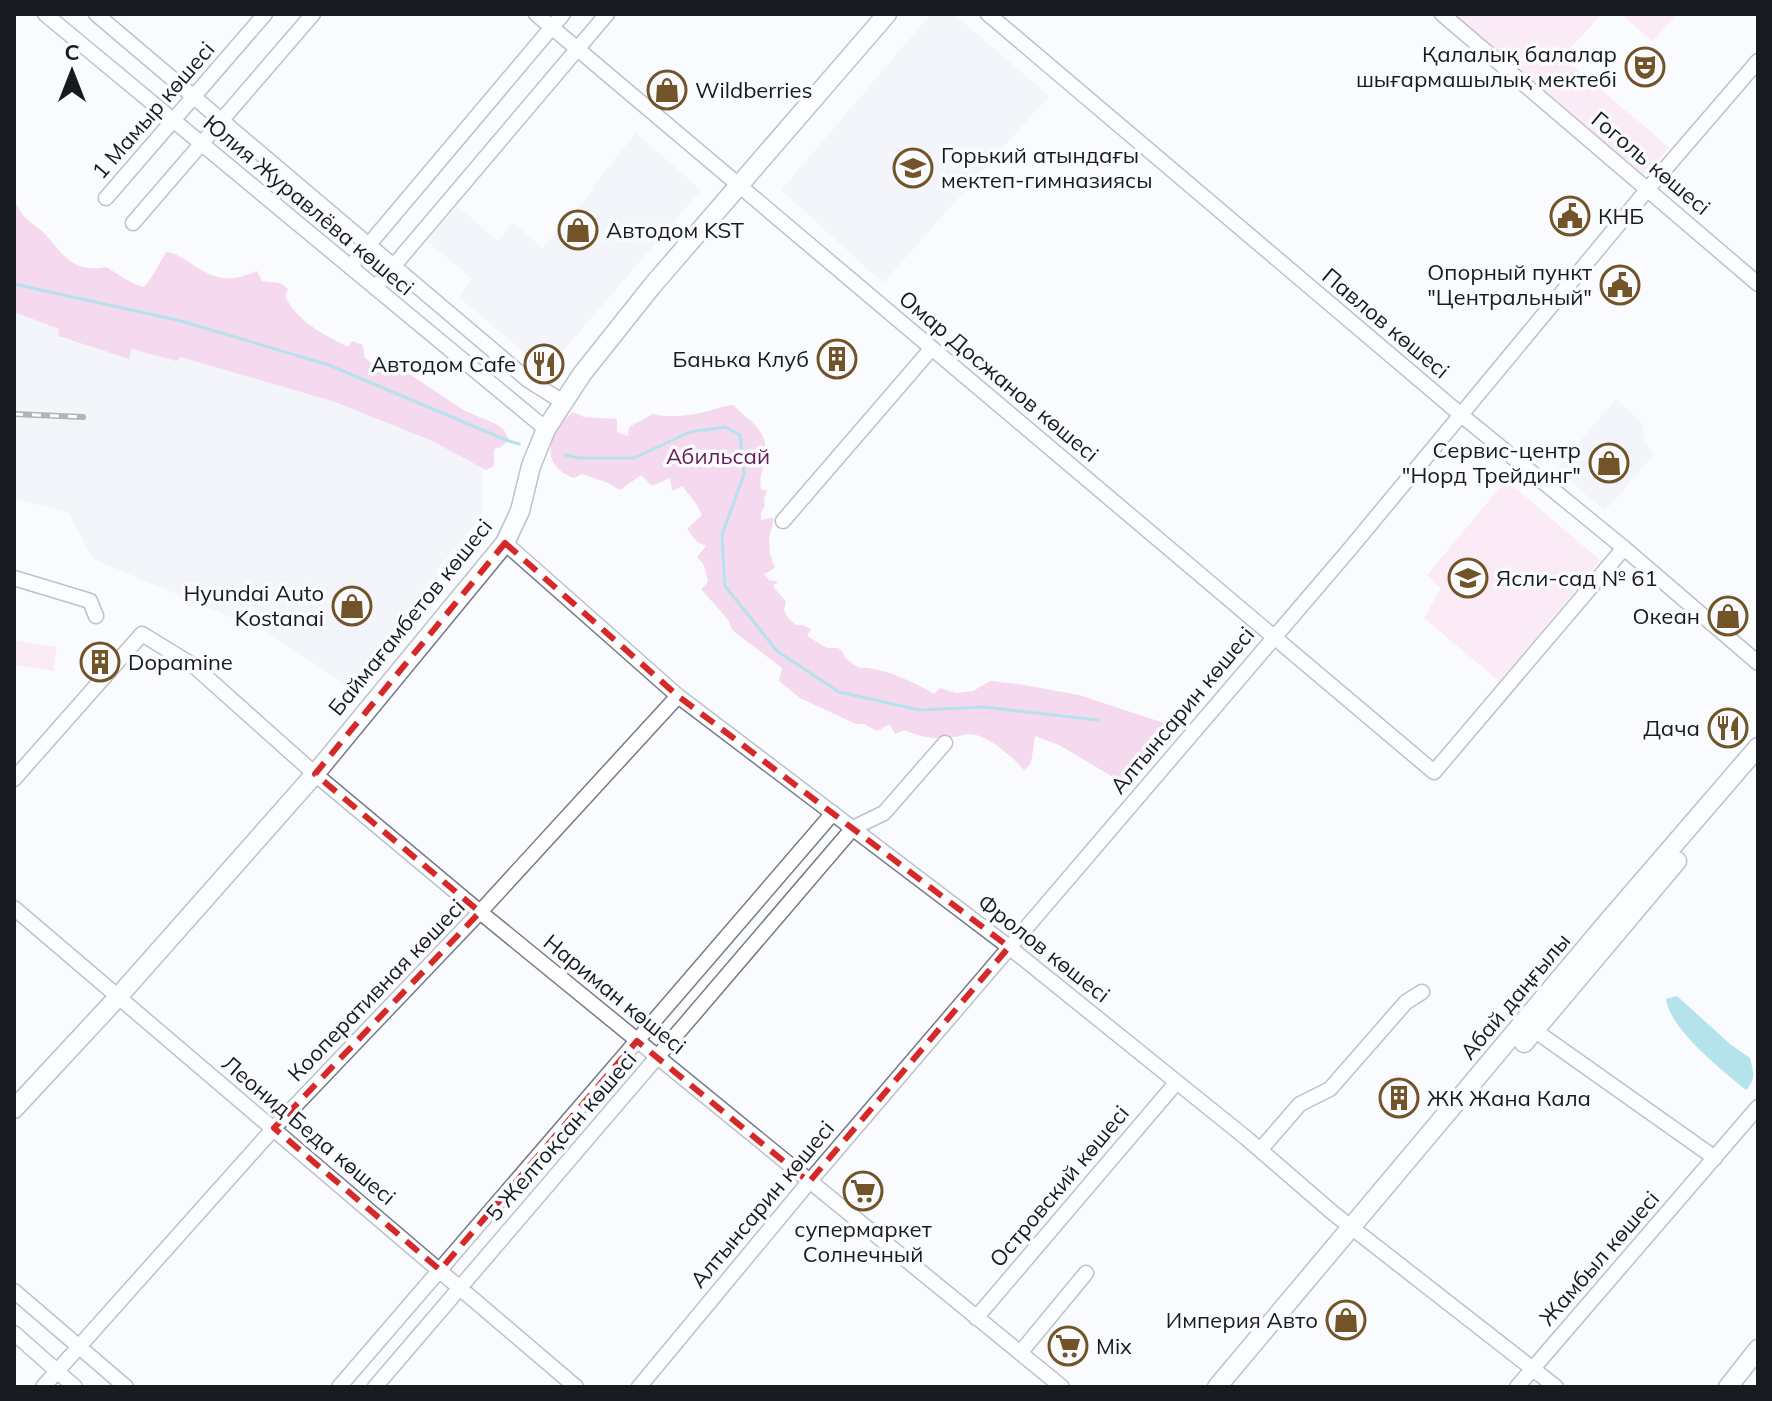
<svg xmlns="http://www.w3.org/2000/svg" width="1772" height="1401" font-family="Mulish,sans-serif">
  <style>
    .built { fill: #ebedf7 }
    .green { fill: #fcd8f0 }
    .forest { fill: #efafdc }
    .water { fill: #63c5d7 }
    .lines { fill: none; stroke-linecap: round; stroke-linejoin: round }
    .stream { stroke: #63c5d7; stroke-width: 3 }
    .minor-casing { stroke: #767a89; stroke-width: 17 }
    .major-casing { stroke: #767a89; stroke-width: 21 }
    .minor { stroke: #fff; stroke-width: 14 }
    .major { stroke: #fff; stroke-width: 18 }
    .rail-casing { stroke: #5b5d62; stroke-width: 6 }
    .rail { stroke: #fafbfe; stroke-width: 3; stroke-dasharray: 9; stroke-linecap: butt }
    .marked { fill: none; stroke: #d62828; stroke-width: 6; stroke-dasharray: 16 10; stroke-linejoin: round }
    .labels { text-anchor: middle; stroke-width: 7; stroke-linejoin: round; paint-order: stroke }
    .poi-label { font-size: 22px; fill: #181a20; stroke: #fafbfe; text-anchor: end }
    .street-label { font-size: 22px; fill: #181a20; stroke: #fafbfe }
    .park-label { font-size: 22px; fill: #661c55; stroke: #fafbfe }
  </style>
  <rect width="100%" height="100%" fill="#fafbfe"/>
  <path class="built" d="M931 14H954L1049 96 883 283 781 190Z
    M636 133 701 190 546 371 459 297 472 279 427 241 457 206 498 241 513 223 543 248 596 187 594 185Z
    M14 312 60 329 58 337 128 359 132 349 176 361 180 356 335 402 430 440 482 468V516L435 572 444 576 350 687 266 632 93 559 68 512 14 499Z
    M1616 399 1643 424 1644 442 1655 453 1605 511 1556 469Z"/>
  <path class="green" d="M1452 14H1602L1562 57 1669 147 1650 171 1643 174 1636 172Z
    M1620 14H1677L1653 41Z
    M1506 480 1600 560 1500 682 1424 618 1441 588 1427 575Z
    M14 640 57 647 53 671 14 665Z"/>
  <path class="forest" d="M14 205H17C22 218 33 223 43 232 53 242 62 257 75 264 84 269 96 269 106 267L132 283 144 287C152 278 160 263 166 252 176 253 182 258 190 263 216 280 227 283 257 271L262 281 280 283 288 289 285 296C297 322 325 335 348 347L352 341 363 345 365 358 375 365 411 375 465 411 496 424 504 430 509 440 501 447 494 449V466L486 470 430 440 335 402 181 357 176 361 132 349 129 359 58 336 59 329 14 312Z
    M733 405C753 425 771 430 764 463 762 473 759 479 761 489L767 491 764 499 765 506 761 513V520L771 518 774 519 769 538 770 554 775 568 764 574 769 580 779 582 773 585C775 591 782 595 786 602L784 610 788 618 796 625H803L811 629 807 636 827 648H838L842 651 846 659 859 668C880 666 916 683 934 694L940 688 956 693 973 691 990 681 1018 684 1079 695 1173 726 1125 784 1059 745 1035 736 1031 763 1024 770C1012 756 985 732 966 734 961 735 958 737 953 737 934 740 921 737 904 730L895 734 890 724 877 731 864 724H856L800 698 779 681 782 668 732 630 729 621 701 589 708 582 704 565 697 557 706 546 697 542 687 529 702 515 695 502 682 486 672 491 670 478 652 486 641 475 620 490 608 483 582 474 574 478C537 465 549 431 573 412L584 417 617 419V432L628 436 629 427 653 414C668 418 685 416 700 413 711 411 721 406 733 405Z"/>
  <path class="water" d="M1677 996 1730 1044 1750 1058C1753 1072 1757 1078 1746 1090 1723 1071 1670 1030 1666 999Z"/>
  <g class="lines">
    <path class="stream" d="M14 284 181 321 329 365 506 440 519 444
      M565 455 578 458H634L690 432 725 427 740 435 744 474 722 535 725 586 777 651 839 692 920 710 984 707 1098 720"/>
    <defs>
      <path id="minor" d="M45 14 546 429
        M96 14 528 380 563 402
        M536 14 1434 772 1624 548
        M988 14 1460 414 1624 548 1758 663
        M1442 14 1758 284
        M106 198 265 14
        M133 223 313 14
        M350 267 563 14
        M375 288 607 14
        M783 521 932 348
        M505 543 678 696 1009 947 1245 1137 1333 1213 1556 1387
        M14 578 90 601 96 616
        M14 779 142 634 194 666 315 774 480 912 1062 1387
        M14 908 576 1387
        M1534 1030 1715 1158
        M1260 1150 1300 1104 1330 1089 1406 1002 1422 992
        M14 1291 126 1387
        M976 1318 1176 1083
        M14 1333 75 1387
        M1020 1353 1086 1273
        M43 1387 274 1128 480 912 678 696
        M339 1387 833 813
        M375 1387 853 828 884 813 945 743
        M639 1387 809 1182 1349 550 1647 190 1758 61
        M1517 1387 1758 1107"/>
      <path id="major" d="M1524 1043 1677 861
        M14 1109 118 997 315 774 505 543 520 511 531 466 546 429 582 374 652 286 887 14
        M1217 1387 1604 926 1758 747
        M1728 1387 1758 1349"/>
    </defs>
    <use href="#minor" class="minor-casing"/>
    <use href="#major" class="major-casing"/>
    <use href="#minor" class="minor"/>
    <use href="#major" class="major"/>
    <defs>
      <path id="rail" d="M14 414 83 417"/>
    </defs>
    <use href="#rail" class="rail-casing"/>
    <use href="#rail" class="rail"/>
  </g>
  <path d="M0 0H1772V1401H0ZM505 543 678 696 1009 947 809 1182 637 1041 440 1270 274 1128 480 912 315 774Z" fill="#fafbfe" fill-opacity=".55" fill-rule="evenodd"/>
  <path class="marked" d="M505 543 678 696 1009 947 809 1182 637 1041 440 1270 274 1128 480 912 315 774Z"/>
  <defs>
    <symbol id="theatre-ring" viewBox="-11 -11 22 22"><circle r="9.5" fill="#fafbfe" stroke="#735429" stroke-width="1.5"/><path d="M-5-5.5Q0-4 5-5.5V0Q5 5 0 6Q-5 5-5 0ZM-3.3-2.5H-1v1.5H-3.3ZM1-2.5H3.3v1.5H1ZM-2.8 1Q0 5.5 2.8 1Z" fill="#735429"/></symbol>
    <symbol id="shop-ring" viewBox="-11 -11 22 22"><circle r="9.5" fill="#fafbfe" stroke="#735429" stroke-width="1.5"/><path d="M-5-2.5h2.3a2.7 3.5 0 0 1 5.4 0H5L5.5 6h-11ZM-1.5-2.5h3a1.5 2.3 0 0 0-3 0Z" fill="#735429"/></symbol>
    <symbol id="school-ring" viewBox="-11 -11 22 22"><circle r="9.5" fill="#fafbfe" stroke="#735429" stroke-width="1.5"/><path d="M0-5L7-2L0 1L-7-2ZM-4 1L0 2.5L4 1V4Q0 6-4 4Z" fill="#735429"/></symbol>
    <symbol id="civic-ring" viewBox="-11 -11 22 22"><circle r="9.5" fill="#fafbfe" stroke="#735429" stroke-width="1.5"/><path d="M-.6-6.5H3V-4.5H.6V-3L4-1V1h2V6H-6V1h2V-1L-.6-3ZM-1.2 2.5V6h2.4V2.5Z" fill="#735429"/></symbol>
    <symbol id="building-ring" viewBox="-11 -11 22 22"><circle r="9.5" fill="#fafbfe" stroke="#735429" stroke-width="1.5"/><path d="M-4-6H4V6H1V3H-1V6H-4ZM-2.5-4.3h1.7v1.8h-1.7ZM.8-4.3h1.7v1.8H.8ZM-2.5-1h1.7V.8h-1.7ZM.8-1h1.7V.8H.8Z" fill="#735429"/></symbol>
    <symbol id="restaurant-ring" viewBox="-11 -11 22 22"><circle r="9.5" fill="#fafbfe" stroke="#735429" stroke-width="1.5"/><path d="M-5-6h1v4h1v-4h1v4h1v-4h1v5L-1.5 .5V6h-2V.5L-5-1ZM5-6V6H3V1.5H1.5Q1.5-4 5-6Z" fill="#735429"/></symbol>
    <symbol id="supermarket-ring" viewBox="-11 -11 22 22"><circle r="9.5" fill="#fafbfe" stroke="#735429" stroke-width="1.5"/><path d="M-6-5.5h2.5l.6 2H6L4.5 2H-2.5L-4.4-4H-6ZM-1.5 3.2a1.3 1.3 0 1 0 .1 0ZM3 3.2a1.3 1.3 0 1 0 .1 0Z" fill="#735429"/></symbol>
  </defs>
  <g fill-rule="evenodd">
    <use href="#theatre-ring" x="1623" y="45" width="44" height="44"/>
    <use href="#shop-ring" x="645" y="68" width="44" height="44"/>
    <use href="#school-ring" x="891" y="146" width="44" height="44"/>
    <use href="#civic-ring" x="1548" y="194" width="44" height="44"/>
    <use href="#shop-ring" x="556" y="208" width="44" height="44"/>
    <use href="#civic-ring" x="1598" y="263" width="44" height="44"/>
    <use href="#building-ring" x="815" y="337" width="44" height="44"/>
    <use href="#restaurant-ring" x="522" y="342" width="44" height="44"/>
    <use href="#shop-ring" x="1587" y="441" width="44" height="44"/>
    <use href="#school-ring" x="1446" y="556" width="44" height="44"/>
    <use href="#shop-ring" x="330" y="584" width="44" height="44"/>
    <use href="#shop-ring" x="1706" y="594" width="44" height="44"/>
    <use href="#building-ring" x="78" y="640" width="44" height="44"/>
    <use href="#restaurant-ring" x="1706" y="706" width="44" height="44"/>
    <use href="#building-ring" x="1377" y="1076" width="44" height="44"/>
    <use href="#supermarket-ring" x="841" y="1169" width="44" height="44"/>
    <use href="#shop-ring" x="1324" y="1298" width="44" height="44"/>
    <use href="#supermarket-ring" x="1046" y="1324" width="44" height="44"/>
  </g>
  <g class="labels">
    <g class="poi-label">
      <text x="1617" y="62">Қалалық балалар<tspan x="1617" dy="25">шығармашылық мектебі</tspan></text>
      <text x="695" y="98" text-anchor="start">Wildberries</text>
      <text x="941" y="163" text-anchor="start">Горький атындағы<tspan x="941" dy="25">мектеп-гимназиясы</tspan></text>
      <text x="1598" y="224" text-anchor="start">КНБ</text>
      <text x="606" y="238" text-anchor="start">Автодом KST</text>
      <text x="1592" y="280">Опорный пункт<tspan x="1592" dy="25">"Центральный"</tspan></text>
      <text x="809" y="367">Банька Клуб</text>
      <text x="516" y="372">Автодом Cafe</text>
      <text x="1581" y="458">Сервис-центр<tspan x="1581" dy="25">"Норд Трейдинг"</tspan></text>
      <text x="1496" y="586" text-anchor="start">Ясли-сад № 61</text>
      <text x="324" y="601">Hyundai Auto<tspan x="324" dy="25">Kostanai</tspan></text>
      <text x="1700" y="624">Океан</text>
      <text x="128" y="670" text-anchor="start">Dopamine</text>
      <text x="1700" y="736">Дача</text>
      <text x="1427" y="1106" text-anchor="start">ЖК Жана Кала</text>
      <text x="863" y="1237" text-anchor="middle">супермаркет<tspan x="863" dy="25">Солнечный</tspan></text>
      <text x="1318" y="1328">Империя Авто</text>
      <text x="1096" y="1354" text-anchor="start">Mix</text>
    </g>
    <g class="street-label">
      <text transform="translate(153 110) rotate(-49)" y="8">1 Мамыр көшесі</text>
      <text transform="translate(1651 163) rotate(40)" y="8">Гоголь көшесі</text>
      <text transform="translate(309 205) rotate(40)" y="8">Юлия Журавлёва көшесі</text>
      <text transform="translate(1386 323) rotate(40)" y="8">Павлов көшесі</text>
      <text transform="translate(999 376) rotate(40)" y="8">Омар Досжанов көшесі</text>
      <text transform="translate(410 617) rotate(-51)" y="8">Баймағамбетов көшесі</text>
      <text transform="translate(1182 710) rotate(-50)" y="8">Алтынсарин көшесі</text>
      <text transform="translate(1044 948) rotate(38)" y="8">Фролов көшесі</text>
      <text transform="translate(376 990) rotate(-46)" y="8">Кооперативная көшесі</text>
      <text transform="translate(615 994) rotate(39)" y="8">Нариман көшесі</text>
      <text transform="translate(1515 996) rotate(-50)" y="8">Абай даңғылы</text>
      <text transform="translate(309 1130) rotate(40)" y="8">Леонид Беда көшесі</text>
      <text transform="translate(561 1136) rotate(-49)" y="8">5 Желтоқсан көшесі</text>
      <text transform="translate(1059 1186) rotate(-50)" y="8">Островский көшесі</text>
      <text transform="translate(762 1204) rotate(-50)" y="8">Алтынсарин көшесі</text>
      <text transform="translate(1599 1258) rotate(-49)" y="8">Жамбыл көшесі</text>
    </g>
    <g class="park-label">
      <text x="718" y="464">Абильсай</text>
    </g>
  </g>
  <rect width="1772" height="1401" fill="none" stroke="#181a20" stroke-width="32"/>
  <g transform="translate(72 72)" stroke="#fafbfe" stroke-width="6" paint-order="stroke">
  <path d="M0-6L14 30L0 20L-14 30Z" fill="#181a20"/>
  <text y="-12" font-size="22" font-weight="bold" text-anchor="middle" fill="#181a20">С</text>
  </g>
</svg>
